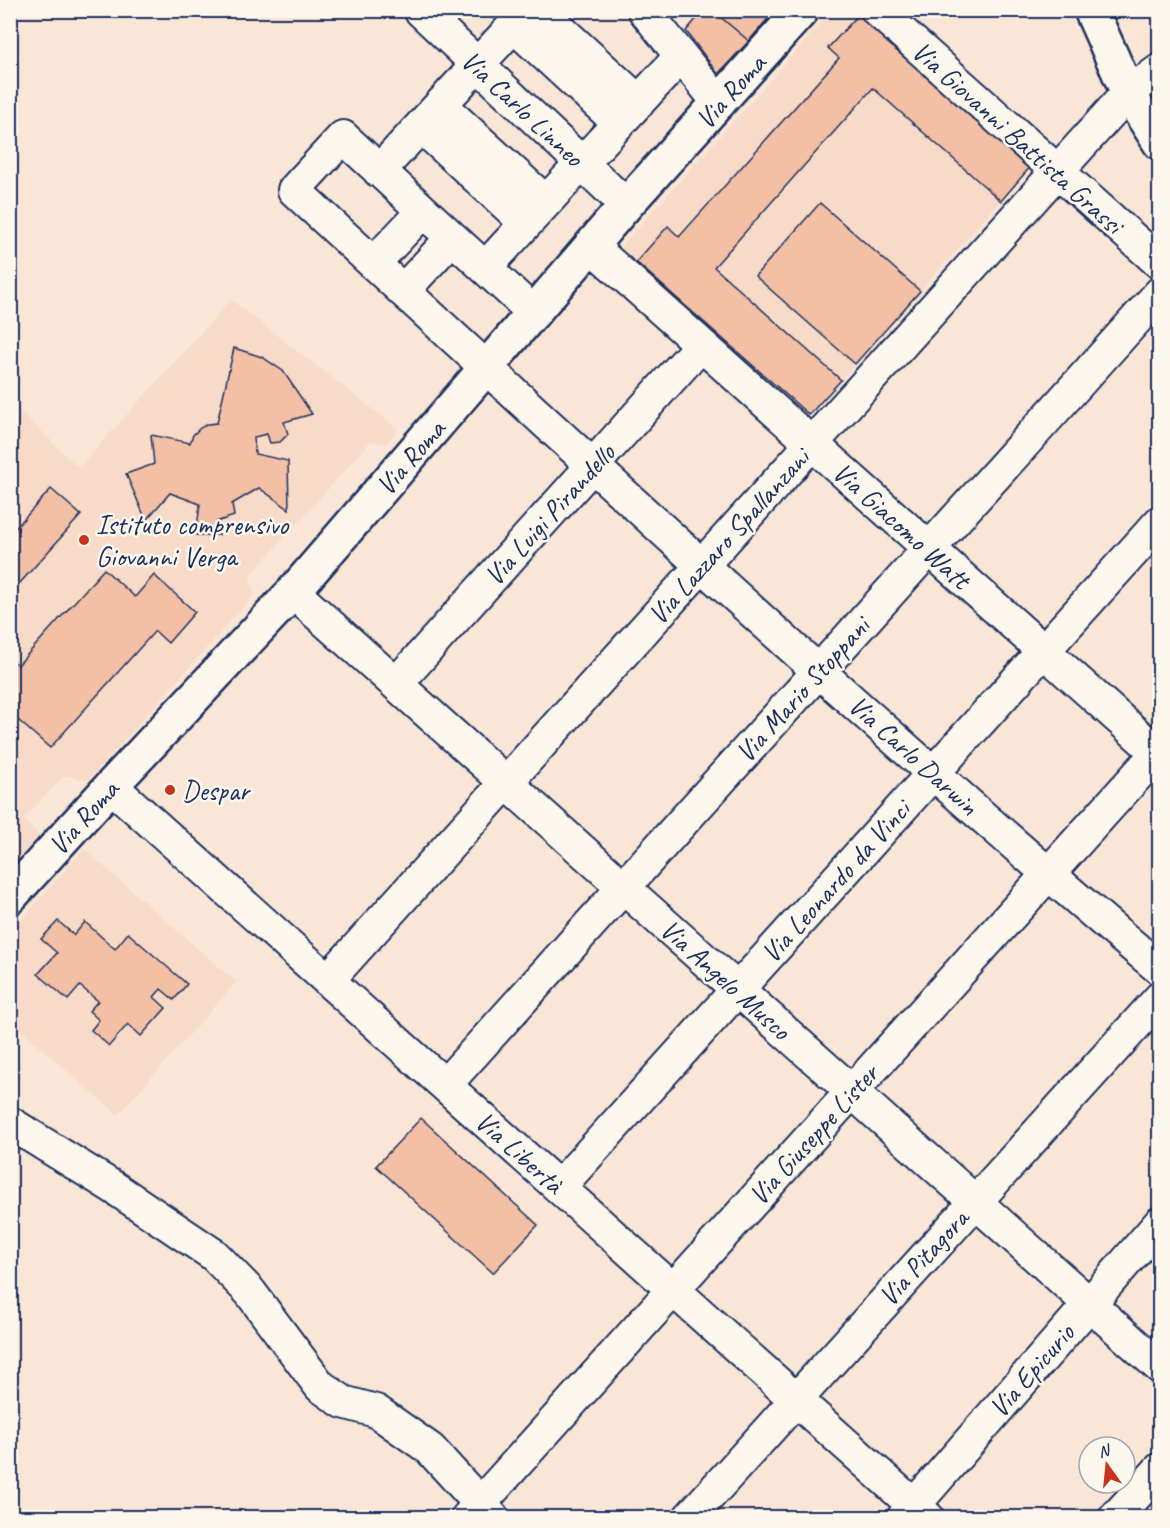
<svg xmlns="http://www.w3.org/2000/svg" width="1170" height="1528" font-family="Caveat,sans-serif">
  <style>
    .built { fill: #f7dac8 }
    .building { fill: #f3bfa5; stroke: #1b2f5e; stroke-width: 1.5 }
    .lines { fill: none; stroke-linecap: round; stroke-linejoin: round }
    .street-casing { stroke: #1b2f5e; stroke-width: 36 }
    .secondary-casing { stroke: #1b2f5e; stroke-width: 38 }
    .street { stroke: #fbf7ec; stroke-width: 32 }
    .secondary { stroke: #fbf7ec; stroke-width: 33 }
    .poi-dot { fill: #c8321e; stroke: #fbf7ec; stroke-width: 2 }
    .labels { text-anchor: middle; stroke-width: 5; stroke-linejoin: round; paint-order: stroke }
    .street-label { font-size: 28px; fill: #1b2f5e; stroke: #fbf7ec }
    .poi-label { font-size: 28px; fill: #1b2f5e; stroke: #fbf7ec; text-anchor: start }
  </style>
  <rect width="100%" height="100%" fill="#f9e6d7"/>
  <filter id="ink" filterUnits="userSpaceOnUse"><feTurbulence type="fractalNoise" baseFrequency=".0167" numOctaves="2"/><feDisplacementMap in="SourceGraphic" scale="12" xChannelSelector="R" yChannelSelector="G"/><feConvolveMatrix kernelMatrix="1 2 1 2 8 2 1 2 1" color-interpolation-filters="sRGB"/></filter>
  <g filter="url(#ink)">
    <path class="built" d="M832 11H855L1031 166 809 415 620 248Z
      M231 300 398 429 386 444 371 441 249 577 255 594 88 780 65 775 23 819 39 836 11 867 10 401 79 468Z
      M84 849 236 982 118 1115 11 1021V932Z"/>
    <path class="building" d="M704 10H712L749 41 718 74 686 31Z
      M712 10H775L749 41Z
      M859 14 1031 166 1001 201 873 88 714 267 841 380 809 415 636 262 668 226 679 237 839 58 828 48Z
      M820 203 920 291 855 364 755 276Z
      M234 348 262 357 283 371 312 414 284 422 288 434 280 442 270 443 267 434 254 437 255 454 288 461 289 509 259 488 232 504 234 516 216 522 219 535H196L200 504 170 493 146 520 126 474 154 464 151 435 190 443 193 435 200 428 208 424 217 423Z
      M51 489 81 515 10 594V534Z
      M104 569 135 597 154 575 195 612 168 643 155 631 50 748 10 713V659L18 665Z
      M58 921 74 935 85 922 115 949 128 933 187 984 174 1000 161 989 154 997 166 1008 141 1036 128 1024 109 1046 91 1030 99 1020 89 1011 98 1001 80 986 68 1000 38 974 57 953 41 939Z
      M421 1118 538 1225 493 1273 376 1166Z"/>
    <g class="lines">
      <defs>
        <path id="street" d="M420 10 626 205
          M539 10 639 102
          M644 10 719 103
          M877 10 1160 263
          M514 26 619 123
          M440 105 546 202
          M421 126 526 223
          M379 171 528 10
          M591 246 1160 755
          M374 263 423 211
          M485 268 681 56
          M403 291 452 238
          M534 313 343 137 294 190C579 453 863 719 1160 969
          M293 592 1160 1367
          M396 684 701 345
          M111 786 928 1518
          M328 980 1128 93 1160 70
          M445 1085 1160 293
          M10 1123 113 1187 214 1255 250 1292 320 1386 343 1402 376 1411 430 1449 493 1518
          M559 1187 1160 522
          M467 1518 1160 750
          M689 1518 1160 998
          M903 1518 1160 1223
          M1115 1518 1160 1469"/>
        <path id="secondary" d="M1091 10 1128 93 1160 143
          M10 897 111 786 293 592 626 205 802 10"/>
      </defs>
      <use href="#street" class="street-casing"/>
      <use href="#secondary" class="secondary-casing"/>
      <use href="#street" class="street"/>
      <use href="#secondary" class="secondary"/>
    </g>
  </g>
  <g class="poi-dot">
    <circle cx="84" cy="540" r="6"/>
    <circle cx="170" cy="790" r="6"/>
  </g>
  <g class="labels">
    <g class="street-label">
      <text transform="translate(730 91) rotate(-48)" y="10">Via Roma</text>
      <text transform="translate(523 108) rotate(43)" y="10">Via Carlo Linneo</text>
      <text transform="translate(1018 137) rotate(42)" y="10">Via Giovanni Battista Grassi</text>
      <text transform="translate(410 457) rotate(-49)" y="10">Via Roma</text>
      <text transform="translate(549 514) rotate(-48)" y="10">Via Luigi Pirandello</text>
      <text transform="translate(902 525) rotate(42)" y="10">Via Giacomo Watt</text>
      <text transform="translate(728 536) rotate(-48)" y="10">Via Lazzaro Spallanzani</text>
      <text transform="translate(802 689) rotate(-48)" y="10">Via Mario Stoppani</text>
      <text transform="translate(914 755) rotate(42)" y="10">Via Carlo Darwin</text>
      <text transform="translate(83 817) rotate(-48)" y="10">Via Roma</text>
      <text transform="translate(835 881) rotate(-48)" y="10">Via Leonardo da Vinci</text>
      <text transform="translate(726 979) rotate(42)" y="10">Via Angelo Musco</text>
      <text transform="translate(813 1134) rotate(-48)" y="10">Via Giuseppe Lister</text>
      <text transform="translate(520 1152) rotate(42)" y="10">Via Libertà</text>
      <text transform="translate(923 1257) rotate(-48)" y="10">Via Pitagora</text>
      <text transform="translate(1031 1370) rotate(-49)" y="10">Via Epicurio</text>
    </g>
    <g class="poi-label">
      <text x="96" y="534">Istituto comprensivo<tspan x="96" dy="32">Giovanni Verga</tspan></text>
      <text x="182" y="800">Despar</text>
    </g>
  </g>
  <rect width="1170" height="1528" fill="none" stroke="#fbf7ec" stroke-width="36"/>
  <rect x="18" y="18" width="1134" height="1492" fill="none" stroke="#1b2f5e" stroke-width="2" filter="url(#ink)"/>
  <g transform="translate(1107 1465) rotate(345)"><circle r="28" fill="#fbf7ec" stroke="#a1a7b3" stroke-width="1.5"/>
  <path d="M0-4.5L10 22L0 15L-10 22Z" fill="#c8321e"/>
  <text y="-9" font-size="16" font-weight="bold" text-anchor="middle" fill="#1b2f5e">N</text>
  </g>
</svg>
